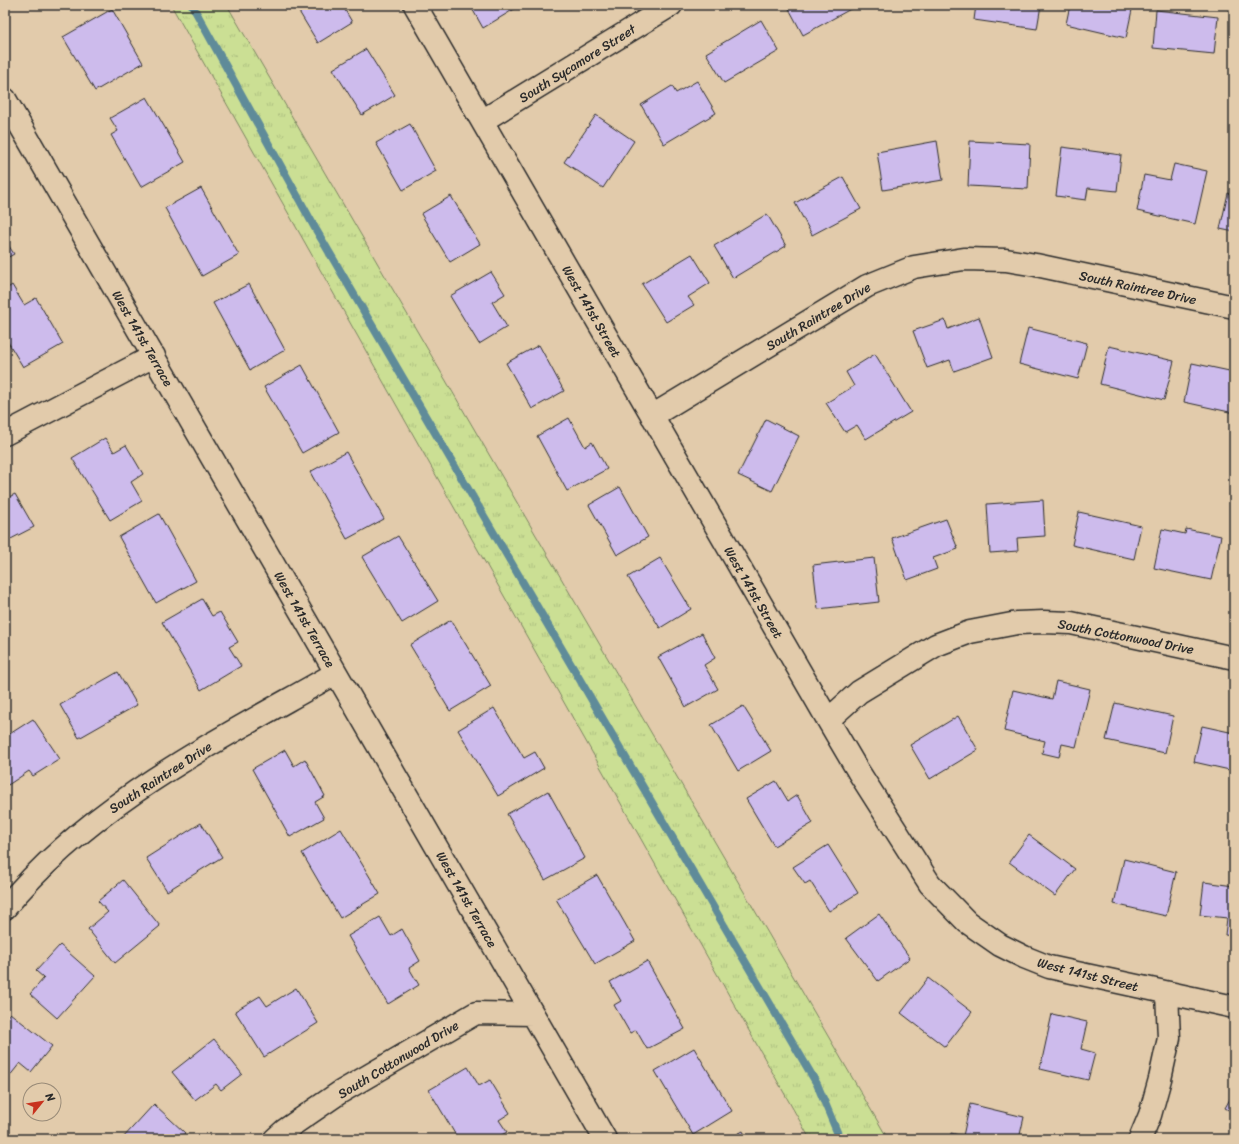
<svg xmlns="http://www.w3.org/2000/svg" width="1239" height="1144" font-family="Sriracha,sans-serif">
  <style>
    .grass { fill: url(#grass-tufts); stroke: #7b8560 }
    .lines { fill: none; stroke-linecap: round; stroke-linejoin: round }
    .stream { stroke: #5f8b99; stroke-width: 8 }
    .building { fill: #cdbbec; stroke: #2b2b2b }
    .street-casing { stroke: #2b2b2b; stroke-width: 25 }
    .street { stroke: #e2cbab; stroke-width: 22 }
    .labels { text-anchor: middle; stroke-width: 3.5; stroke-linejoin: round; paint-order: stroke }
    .street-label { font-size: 13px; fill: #2b2b2b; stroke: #e2cbab }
  </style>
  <defs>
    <pattern id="grass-tufts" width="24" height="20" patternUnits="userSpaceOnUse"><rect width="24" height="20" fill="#cbdf94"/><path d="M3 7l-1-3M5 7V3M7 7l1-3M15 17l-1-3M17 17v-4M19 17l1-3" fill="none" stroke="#aec080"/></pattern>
  </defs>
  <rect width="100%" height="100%" fill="#e2cbab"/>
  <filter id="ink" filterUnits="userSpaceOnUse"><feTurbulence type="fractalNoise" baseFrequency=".025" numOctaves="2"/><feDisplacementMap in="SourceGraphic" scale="8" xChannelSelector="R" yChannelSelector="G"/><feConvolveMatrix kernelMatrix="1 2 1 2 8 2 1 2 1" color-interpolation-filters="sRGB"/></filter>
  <g filter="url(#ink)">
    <path class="grass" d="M171 5H227L888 1139H810Z"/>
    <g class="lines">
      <path class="stream" d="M192 5 315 228 817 1084 840 1139"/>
    </g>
    <path class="building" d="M295 5H342L352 22 318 43Z
      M470 5H521L483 28Z
      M787 5H855L856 6 803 35Z
      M976 5H1041L1037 29 974 20Z
      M1070 5H1133L1126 38 1066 24Z
      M112 9 143 63 95 91 63 37Z
      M1156 10 1218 17 1214 54 1153 48Z
      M761 20 779 51 724 83 706 53Z
      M366 49 395 95 362 115 333 69Z
      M697 81 716 113 664 144 641 105 672 86 676 93Z
      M147 97 185 162 141 187 111 135 118 131 110 118Z
      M596 115 634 141 603 188 564 162Z
      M410 124 436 171 403 190 376 143Z
      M937 141 943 180 883 190 877 152Z
      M970 141 1030 144 1028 189 968 186Z
      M1062 147 1121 155 1117 191 1088 188 1086 200 1056 196Z
      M1174 164 1207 171 1195 224 1137 211 1144 175 1170 180Z
      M843 177 861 209 812 235 795 203Z
      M201 188 239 255 202 276 165 208Z
      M1228 193 1234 195V232L1220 229Z
      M451 196 480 244 450 262 421 214Z
      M767 214 786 246 733 278 714 246Z
      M5 240 14 254 5 259Z
      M692 254 710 283 688 297 694 305 666 322 642 284Z
      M491 272 505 294 492 302 507 327 479 344 450 296Z
      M249 284 285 350 250 370 213 303Z
      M12 285 24 305 36 298 63 344 23 367 5 337V290Z
      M979 317 993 357 954 371 950 360 927 368 913 331 945 320 948 329Z
      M1028 328 1087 343 1078 379 1019 364Z
      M539 345 564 391 532 409 506 363Z
      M1109 346 1174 361 1164 400 1100 384Z
      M875 354 911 412 866 439 857 425 845 432 826 403 854 386 846 372Z
      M1192 363 1234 372V413L1184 402Z
      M302 365 339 432 302 453 264 387Z
      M569 418 585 447 592 442 607 469 567 491 537 436Z
      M766 419 799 436 772 491 738 475Z
      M105 438 114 452 126 445 143 474 131 482 142 501 110 520 72 458Z
      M346 452 384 519 347 539 310 472Z
      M620 487 648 537 617 555 589 505Z
      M15 494 34 527 5 542V499Z
      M1043 500 1045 536 1017 538 1018 551 990 553 987 504Z
      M1079 512 1141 526 1134 559 1072 545Z
      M159 514 196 581 156 603 119 537Z
      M946 519 958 549 933 558 937 569 907 580 892 538Z
      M1162 529 1185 534 1186 529 1221 536 1211 580 1154 568Z
      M398 536 438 601 402 623 362 557Z
      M660 558 691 609 660 628 628 577Z
      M874 558 879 602 818 609 813 565Z
      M202 599 212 616 220 612 238 642 229 647 241 666 201 690 162 622Z
      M451 620 491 686 450 711 410 645Z
      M702 633 715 658 704 665 718 689 686 707 658 657Z
      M118 672 137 705 79 738 60 705Z
      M1056 681 1090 689 1076 747 1062 744 1059 757 1042 753 1045 741 1004 731 1013 690 1052 699Z
      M1115 703 1173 716 1165 753 1106 740Z
      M743 706 771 751 738 771 711 725Z
      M494 708 524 758 535 752 544 768 498 796 458 730Z
      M958 716 978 750 930 779 910 745Z
      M33 719 60 759 33 776 29 771 8 785 5 781V737Z
      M1202 726 1234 733V771L1194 762Z
      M285 750 294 766 305 759 325 796 315 802 324 818 290 837 252 769Z
      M776 781 788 801 797 795 813 823 774 846 746 799Z
      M548 791 585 858 545 880 507 814Z
      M201 823 222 857 167 891 146 858Z
      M341 829 380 894 340 918 302 853Z
      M1029 835 1075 869 1055 896 1009 862Z
      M828 845 858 893 829 911 810 881 805 884 793 867Z
      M1124 859 1176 872 1166 916 1114 904Z
      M597 875 635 941 595 964 556 899Z
      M123 880 160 926 115 963 88 929 108 912 98 901Z
      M1204 882 1234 886V936L1225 935 1227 918 1200 915Z
      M879 914 910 958 878 981 846 938Z
      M380 917 391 936 402 929 420 961 409 968 419 985 388 1004 348 936Z
      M60 945 95 976 57 1018 30 994 44 978 36 971Z
      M647 961 685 1029 647 1049 636 1030 630 1033 614 1005 621 1001 610 982Z
      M928 978 972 1012 945 1047 901 1013Z
      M296 988 318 1023 264 1057 235 1011 260 996 267 1006Z
      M10 1013 52 1046 31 1072 20 1063 5 1082V1019Z
      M1052 1014 1087 1022 1081 1049 1095 1053 1088 1080 1040 1069Z
      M214 1039 242 1074 221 1090 216 1084 195 1100 172 1072Z
      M694 1048 732 1111 693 1135 655 1071Z
      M468 1067 479 1086 490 1080 510 1113 499 1120 507 1132 494 1139H458L429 1090Z
      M1234 1092V1113L1225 1108Z
      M154 1104 185 1133 179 1139H122Z
      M970 1104 1024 1117 1019 1139H950L951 1133 963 1136Z
      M743 1131 747 1139H728Z"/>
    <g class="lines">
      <defs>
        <path id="street" d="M415 5 828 720 858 771 930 884 967 922 1000 945 1024 957 1049 967 1234 1007
          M5 99 605 1139
          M482 121 671 5
          M652 416 867 286 914 267 964 259 1006 260 1036 265 1234 307
          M5 434 154 356
          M828 720 859 692 936 645 970 632 1017 623 1044 622 1071 623 1234 658
          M5 908C92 802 219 740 336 673
          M275 1139 285 1130 339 1093 476 1013 533 1014
          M1140 1139 1150 1115 1160 1079 1169 1038 1167 993"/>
      </defs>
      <use href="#street" class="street-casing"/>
      <use href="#street" class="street"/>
    </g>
  </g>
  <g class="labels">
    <g class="street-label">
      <text transform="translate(577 63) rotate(-32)" y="5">South Sycamore Street</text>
      <text transform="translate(1138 287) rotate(12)" y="5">South Raintree Drive</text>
      <text transform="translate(592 311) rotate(60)" y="5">West 141st Street</text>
      <text transform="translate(818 316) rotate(-31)" y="5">South Raintree Drive</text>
      <text transform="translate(143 338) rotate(60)" y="5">West 141st Terrace</text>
      <text transform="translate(754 592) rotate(60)" y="5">West 141st Street</text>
      <text transform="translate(305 619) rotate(60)" y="5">West 141st Terrace</text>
      <text transform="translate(1126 636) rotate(11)" y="5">South Cottonwood Drive</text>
      <text transform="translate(160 777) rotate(-33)" y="5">South Raintree Drive</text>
      <text transform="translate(467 899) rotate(60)" y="5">West 141st Terrace</text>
      <text transform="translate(1088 974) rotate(14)" y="5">West 141st Street</text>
      <text transform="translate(398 1059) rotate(-31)" y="5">South Cottonwood Drive</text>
    </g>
  </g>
  <rect width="1239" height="1144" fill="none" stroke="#e2cbab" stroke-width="20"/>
  <rect x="10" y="10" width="1219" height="1124" fill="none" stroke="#2b2b2b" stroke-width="1.5" filter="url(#ink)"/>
  <g transform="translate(42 1102) rotate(60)"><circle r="19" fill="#e2cbab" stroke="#998b78"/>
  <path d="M0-3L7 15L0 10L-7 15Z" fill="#c8321e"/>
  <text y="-6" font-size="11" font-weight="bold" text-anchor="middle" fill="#2b2b2b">N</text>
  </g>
</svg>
